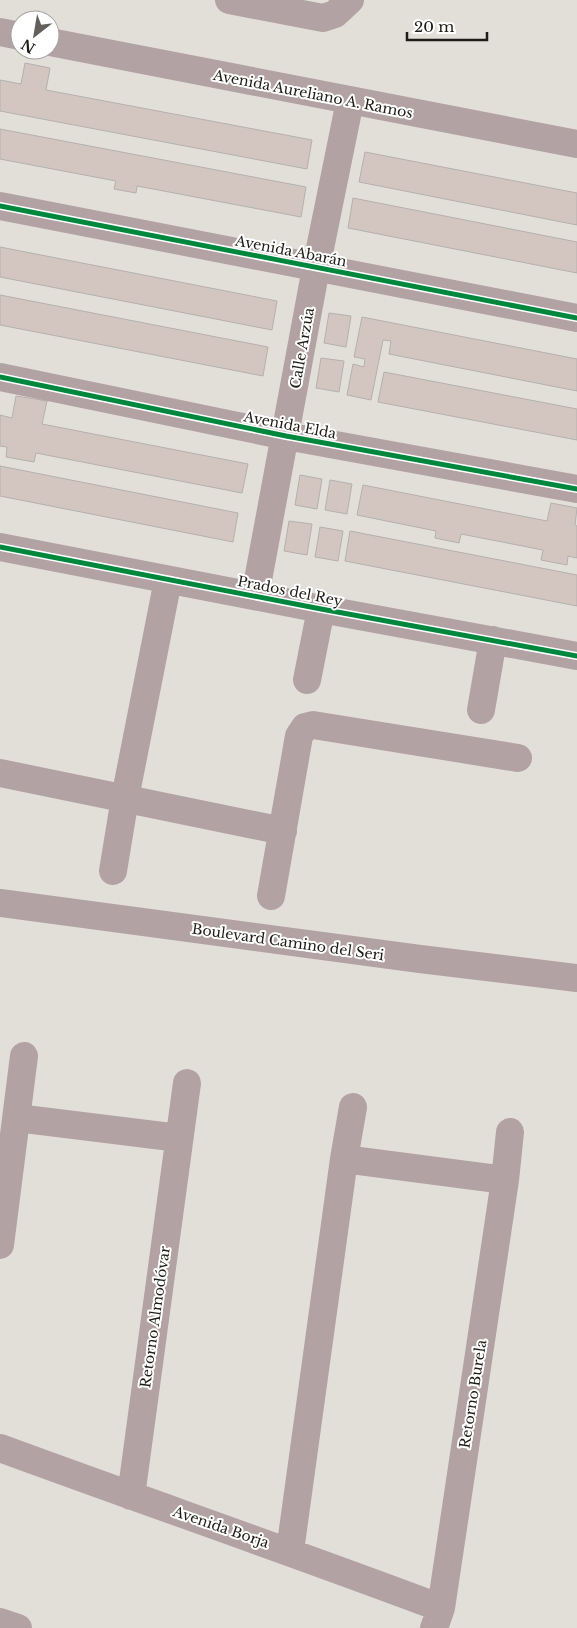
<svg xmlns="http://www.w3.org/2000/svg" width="577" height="1628" font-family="'Libre Baskerville',serif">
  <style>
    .building { fill: #d3c6c1; stroke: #b4b0ac }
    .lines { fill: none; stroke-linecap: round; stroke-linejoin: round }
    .minor { stroke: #b3a2a3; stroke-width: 28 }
    .cycleway-casing { stroke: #fff; stroke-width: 8 }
    .cycleway { stroke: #00873e; stroke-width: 5 }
    .labels { text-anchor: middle; stroke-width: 4; stroke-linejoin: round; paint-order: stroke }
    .street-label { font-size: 14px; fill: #1e1c17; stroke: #fff }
  </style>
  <rect width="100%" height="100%" fill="#e2dfd8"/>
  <path class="building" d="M25 63 50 68 46 90 312 140 307 169 0 111V80L21 84Z
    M0 129 306 187 301 217 137 186 136 193 114 189 116 181 0 159Z
    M365 152 577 193V225L359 182Z
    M353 198 577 242V273L348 228Z
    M0 247 277 301 272 330 0 277Z
    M0 295 268 347 263 376 0 325Z
    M329 313 351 316 346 347 324 343Z
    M362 317 577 359V391L389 354 391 341 383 340 371 400 347 395 353 364 364 367 365 359 354 357Z
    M321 358 344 361 339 392 316 388Z
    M384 372 577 409V440L378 402Z
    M16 396 47 401 42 424 248 464 242 493 36 453 34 462 6 457 7 447 0 446V415L12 418Z
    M0 466 238 513 233 542 0 496Z
    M300 475 322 479 317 509 295 505Z
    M330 480 352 484 347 514 325 510Z
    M363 485 547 521 551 503 577 508 575 525 577 526V558L568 556 567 565 541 560 543 550 461 534 459 543 435 538 436 531 357 515Z
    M289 521 312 524 307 555 284 551Z
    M320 527 343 531 338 561 315 557Z
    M350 531 577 575V606L345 561Z"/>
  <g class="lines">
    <path class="minor" d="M229 0 323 18 335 14 350 0
      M0 32 20 36
      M50 42 577 144
      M0 206 577 318
      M0 377 286 436 577 489
      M0 547 321 609 577 656
      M255 596 316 268 350 101
      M307 680 321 609
      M481 710 493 640
      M0 773 283 831
      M113 871 125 798 168 580
      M271 896 299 736 305 727 313 725 518 758
      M0 903 420 959 577 978
      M17 1118 179 1138
      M344 1159 505 1180
      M0 1245 24 1056
      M0 1448C147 1502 295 1553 441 1608
      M131 1496 187 1083
      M290 1551 344 1159 353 1107
      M0 1622 18 1628
      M434 1628 441 1608 505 1180 510 1132"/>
    <defs>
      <path id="cycleway" d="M0 206 577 318
        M0 377 286 436 577 489
        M0 547 321 609 577 656"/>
    </defs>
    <use href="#cycleway" class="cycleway-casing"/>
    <use href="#cycleway" class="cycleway"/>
  </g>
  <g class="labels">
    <g class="street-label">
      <text transform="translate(313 94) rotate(11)" y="5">Avenida Aureliano A. Ramos</text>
      <text transform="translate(291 251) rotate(11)" y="5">Avenida Abarán</text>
      <text transform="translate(302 348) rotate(-80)" y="5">Calle Arzúa</text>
      <text transform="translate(290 425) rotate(11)" y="5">Avenida Elda</text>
      <text transform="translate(290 591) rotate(11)" y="5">Prados del Rey</text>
      <text transform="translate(288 942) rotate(8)" y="5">Boulevard Camino del Seri</text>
      <text transform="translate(155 1317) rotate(-82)" y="5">Retorno Almodóvar</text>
      <text transform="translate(473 1394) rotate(-81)" y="5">Retorno Burela</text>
      <text transform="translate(221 1527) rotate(19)" y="5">Avenida Borja</text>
    </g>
  </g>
  <g transform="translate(35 35) rotate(211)"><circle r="24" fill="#ffffff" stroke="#a5a4a2"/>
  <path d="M0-4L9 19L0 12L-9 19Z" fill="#63605b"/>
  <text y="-8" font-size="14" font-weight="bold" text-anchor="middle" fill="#1e1c17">N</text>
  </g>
  <path d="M407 32v8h80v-8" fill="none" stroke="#1e1c17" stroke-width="2.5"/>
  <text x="414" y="32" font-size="15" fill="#1e1c17" stroke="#ffffff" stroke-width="4" paint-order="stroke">20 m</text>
</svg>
